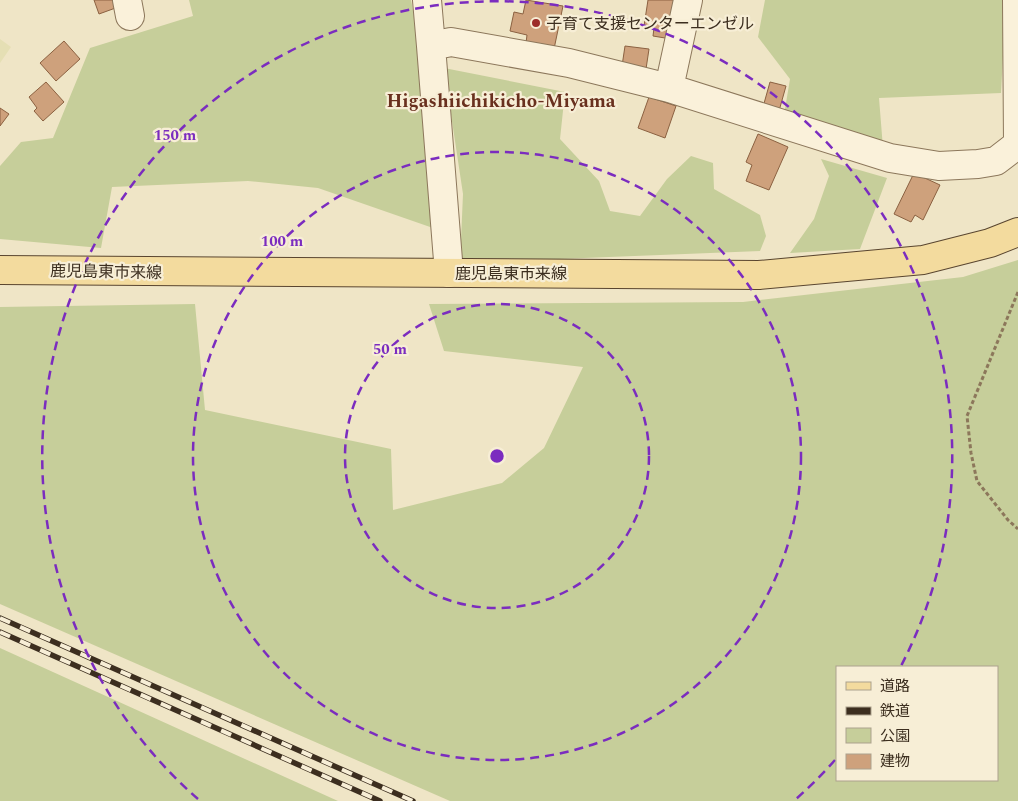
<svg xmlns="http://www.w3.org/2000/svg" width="1018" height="801" font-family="Spectral,'Noto Sans JP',serif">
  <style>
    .farmland { fill: #e5dfb4 }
    .green { fill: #c6ce9a; fill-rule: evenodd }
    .building { fill: #cea17c; stroke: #8b6141 }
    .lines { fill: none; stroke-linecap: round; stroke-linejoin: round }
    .minor-casing { stroke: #8c775b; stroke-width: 30 }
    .major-casing { stroke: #59452f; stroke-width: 30 }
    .path { stroke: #8c775b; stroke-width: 3; stroke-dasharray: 4 2.5; stroke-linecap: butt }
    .minor { stroke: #faf1da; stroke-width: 28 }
    .major { stroke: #f3db9e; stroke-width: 28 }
    .rail-casing { stroke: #3c2e1f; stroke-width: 5.5 }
    .rail { stroke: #f7eed6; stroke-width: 4; stroke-dasharray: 11; stroke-linecap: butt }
    .ring { fill: none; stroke: #7b2cbf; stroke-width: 2.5; stroke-dasharray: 9 6 }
    .poi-dot { fill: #9c2d2a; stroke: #f7eed6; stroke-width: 2 }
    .labels { text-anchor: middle; stroke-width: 4.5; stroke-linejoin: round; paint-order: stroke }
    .poi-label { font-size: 16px; fill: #3c2e1f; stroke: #f7eed6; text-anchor: start }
    .street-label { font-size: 16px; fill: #3c2e1f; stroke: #f7eed6 }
    .quarter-label { font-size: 19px; font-weight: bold; fill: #69301e; stroke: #f7eed6 }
    .centre { fill: #7b2cbf; stroke: #f7eed6; stroke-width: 2.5 }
    .ring-label { font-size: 15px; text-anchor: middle; font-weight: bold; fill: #7b2cbf; stroke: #f7eed6; stroke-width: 4.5; stroke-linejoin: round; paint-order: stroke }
  </style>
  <rect width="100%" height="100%" fill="#efe5c6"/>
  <path class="farmland" d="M0 39 11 47 0 63Z"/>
  <path class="green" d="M189 0H411L422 55 433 228 318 188 248 181 112 187 101 248 0 239V166L21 142 53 138 90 48 193 16Z
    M765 0H1006L1001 93 879 98 883 148 784 115 790 79 758 37Z
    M444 68 565 92 560 139 599 181 610 211 640 216 667 179 691 156 713 163 714 189 760 215 766 236 760 251 460 263 463 194Z
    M821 159 887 178 860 249 790 253 814 219 829 176Z
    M1018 260V801H450L0 604V307L195 304 205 410 391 449 393 510 502 483 544 448 583 367 444 351 429 304 743 302 963 277ZM837 667H997V780H837Z
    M0 648 338 801H0Z"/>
  <path class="building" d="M94 0H119L121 6 99 14Z
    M526 0 563 6 554 49 526 43 527 35 510 31 514 12 523 14Z
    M648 0H676L671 39 653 36 654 28 644 26Z
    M64 41 80 59 56 81 40 63Z
    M625 46 649 49 646 69 622 66Z
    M46 82 64 102 43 121 34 111 37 108 29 97Z
    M770 82 786 86 779 111 763 107Z
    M649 97 676 106 665 138 638 128Z
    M0 108 9 114 0 126Z
    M758 134 788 147 769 190 746 181 752 165 746 162Z
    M914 173 940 185 923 220 915 215 911 222 894 214Z"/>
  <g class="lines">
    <defs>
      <path id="minor" d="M127 0 130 16
        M427 0 431 46 451 42 569 63 669 88 890 158 939 166 978 164 996 161 1018 144 1017 0
        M431 46 449 273
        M669 88 688 0"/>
      <path id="major" d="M0 270 759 275 923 260 990 243 1018 232"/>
    </defs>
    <use href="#minor" class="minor-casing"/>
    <use href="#major" class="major-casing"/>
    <path class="path" d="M1018 292 967 416 971 453 977 481 1008 520 1018 529"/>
    <use href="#minor" class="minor"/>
    <use href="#major" class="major"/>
    <defs>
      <path id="rail" d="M0 618 413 801
        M0 632 380 801"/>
    </defs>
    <use href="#rail" class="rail-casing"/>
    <use href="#rail" class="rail"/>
  </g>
  <g class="ring">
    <circle cx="497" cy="456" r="152"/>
    <circle cx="497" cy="456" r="304"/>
    <path d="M835 760A455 455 0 0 1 796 799M198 799A455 455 0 1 1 901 666"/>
  </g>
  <circle class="poi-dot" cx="536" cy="23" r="5"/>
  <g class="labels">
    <g class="poi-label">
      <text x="546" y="29">子育て支援センターエンゼル</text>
    </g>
    <g class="street-label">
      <text transform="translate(106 271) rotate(1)" y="6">鹿児島東市来線</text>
      <text x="511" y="279">鹿児島東市来線</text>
    </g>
    <g class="quarter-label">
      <text x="501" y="107">Higashiichikicho-Miyama</text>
    </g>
  </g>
  <circle cx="497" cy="456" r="8" class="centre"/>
  <g class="ring-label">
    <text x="175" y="140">150 m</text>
    <text x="282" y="246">100 m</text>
    <text x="390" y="354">50 m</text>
  </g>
  <rect x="836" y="666" width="162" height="115" fill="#f7eed6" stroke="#aca18d"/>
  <rect x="846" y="682" width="25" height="8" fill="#f3db9e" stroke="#aca18d"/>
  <text x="880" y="691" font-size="15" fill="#3c2e1f">道路</text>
  <rect x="846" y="707" width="25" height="8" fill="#3c2e1f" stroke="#aca18d"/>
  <text x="880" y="716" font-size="15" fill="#3c2e1f">鉄道</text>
  <rect x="846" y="728" width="25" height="15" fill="#c6ce9a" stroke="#aca18d"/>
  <text x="880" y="741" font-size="15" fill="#3c2e1f">公園</text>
  <rect x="846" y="754" width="25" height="15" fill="#cea17c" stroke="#aca18d"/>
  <text x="880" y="766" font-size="15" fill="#3c2e1f">建物</text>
</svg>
